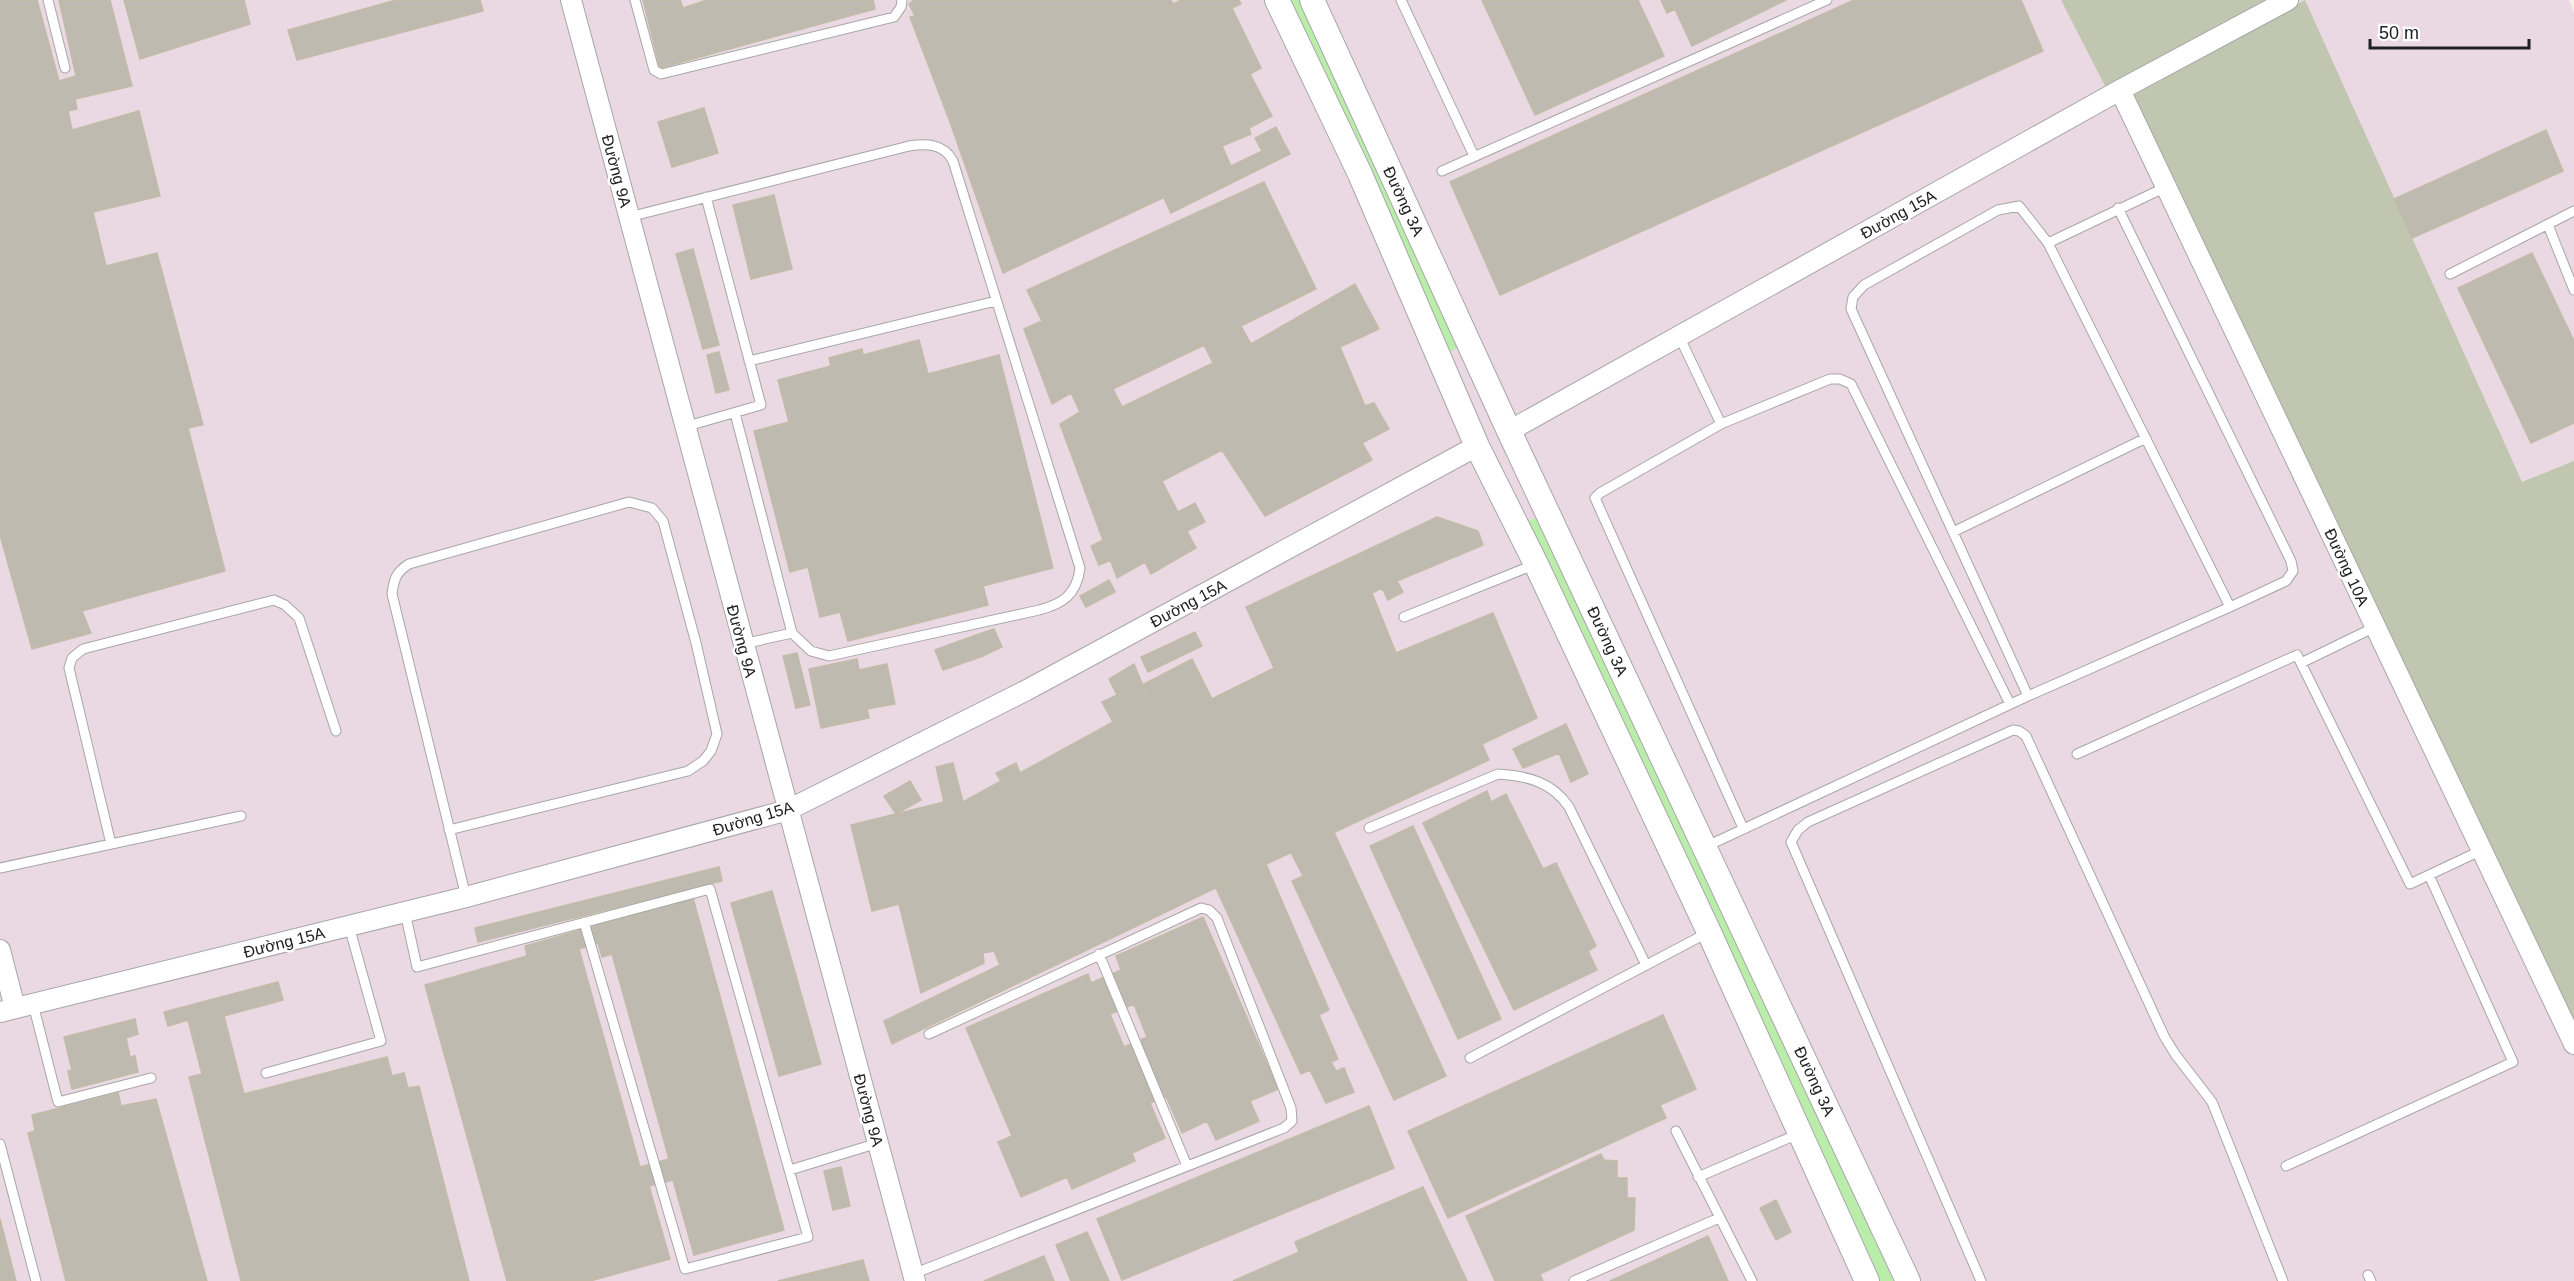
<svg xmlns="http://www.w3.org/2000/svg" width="2574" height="1281" font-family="Arial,sans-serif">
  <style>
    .industrial { fill: #ead8e2 }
    .construction { fill: #c1c6b1 }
    .grass { fill: #baedaa }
    .building { fill: #bebaaf; stroke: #c3bba8; stroke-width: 1.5; fill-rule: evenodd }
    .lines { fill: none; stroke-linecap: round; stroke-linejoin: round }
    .service-casing { stroke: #a7a7a7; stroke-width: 11 }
    .minor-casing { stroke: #a7a7a7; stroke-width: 22 }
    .tertiary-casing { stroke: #a7a7a7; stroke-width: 26 }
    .service { stroke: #fff; stroke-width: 9 }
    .minor { stroke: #fff; stroke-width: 20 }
    .tertiary { stroke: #fff; stroke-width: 24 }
    .labels { text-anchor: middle; stroke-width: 5; stroke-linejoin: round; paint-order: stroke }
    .street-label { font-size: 16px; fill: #202020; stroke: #fff }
  </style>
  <rect width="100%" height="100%" fill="#f1f0e6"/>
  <path class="industrial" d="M0 0H2569L2574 13V1281H0Z"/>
  <path class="construction" d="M2061 0H2271L2106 88Z
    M2305 0 2522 482 2574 461V1021L2128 93Z"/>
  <path class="grass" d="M1290 0H1299L1458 347 1450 352Z
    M1536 518 1894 1281H1880L1720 929 1527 521Z"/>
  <path class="building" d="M0 0H37L59 81 76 76 59 0H110L132 86 75 99 77 109 68 111 72 130 139 111 160 196 93 212 106 266 157 253 203 425 188 428 225 571 82 611 91 633 32 649 0 535Z
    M124 0H244L250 24 140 59Z
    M396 0H480L483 11 297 60 288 30Z
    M643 0H680L683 8 707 0H873L875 9 660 68Z
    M914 0H1171L1173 4 950 122 910 17 915 16 909 4Z
    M1181 0H1239L1241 4 1232 8 1261 68 1250 74 1272 116 1249 128 1251 134 1222 146 1231 166 1003 273 950 122Z
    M1482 0H1638L1664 56 1535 115Z
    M1661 0H1786L1692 46 1675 9 1667 13Z
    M1854 0H2021L2043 51 1500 295 1450 182Z
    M704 108 718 153 672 167 658 122Z
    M1276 127 1283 141 1262 151 1255 138Z
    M2546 130 2563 171 2412 238 2394 199Z
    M1283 141 1290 154 1171 213 1164 198Z
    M1264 182 1316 289 1241 326 1251 344 1355 284 1379 329 1340 347 1365 406 1374 403 1389 429 1362 443 1372 460 1265 516 1222 450 1162 481 1178 512 1195 503 1205 522 1187 531 1196 548 1151 574 1145 562 1117 578 1060 424 1080 412 1071 393 1052 404 1024 329 1042 321 1027 290ZM1204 345 1213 363 1122 407 1113 389Z
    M774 195 792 269 751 279 733 205Z
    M693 249 719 345 703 349 676 254Z
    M2532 253 2574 341V423L2531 443 2458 288Z
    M919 340 928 374 999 355 1053 568 983 586 988 605 848 641 840 612 820 617 808 567 790 572 754 431 789 422 778 380 831 366 829 358 862 349 863 355Z
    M719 352 729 390 716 393 707 355Z
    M1437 517 1478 531 1483 545 1397 581 1403 592 1388 600 1382 588 1372 593 1396 653 1493 613 1537 718 1482 744 1489 760 1224 884 1142 685 1192 659 1212 699 1274 668 1246 607Z
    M1103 540 1111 560 1099 565 1091 546Z
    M1109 580 1115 592 1086 607 1080 596Z
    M994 629 1002 647 983 656 976 635Z
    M1195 632 1202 646 1148 672 1141 657Z
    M976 635 983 656 943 670 935 650Z
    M797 653 810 705 796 708 783 656Z
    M857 659 859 670 887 664 895 704 867 709 869 718 821 728 809 669Z
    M1134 664 1224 884 892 1044 884 1021 1000 965 994 951 983 953 984 963 921 993 899 904 872 911 851 825 944 802 936 767 953 763 963 802 1001 781 996 773 1016 763 1020 773 1113 722 1102 702 1117 695 1109 679Z
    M1566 724 1588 774 1571 782 1559 753 1523 768 1513 749Z
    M910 781 921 800 896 814 884 796Z
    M1487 791 1491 802 1506 794 1543 869 1556 863 1596 946 1588 951 1597 970 1514 1010 1423 823Z
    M1413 826 1501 1019 1458 1039 1370 846Z
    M1334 832 1446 1076 1394 1100 1292 881 1303 876 1291 852Z
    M1266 864 1329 1010 1319 1015 1338 1059 1331 1062 1336 1071 1344 1068 1354 1092 1326 1103 1310 1070 1301 1074 1216 888Z
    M719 867 722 881 478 942 475 928Z
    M772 891 821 1064 779 1076 731 903Z
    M693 898 784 1230 694 1255 673 1180 649 1186 670 1259 590 1281H507L425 985 527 956 525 946ZM598 943 602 957 612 954 669 1159 640 1167 579 949Z
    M1203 917 1278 1089 1250 1101 1259 1121 1216 1140 1207 1121 1182 1133 1166 1096 1150 1103 1165 1138 1132 1153 1135 1161 1072 1189 1067 1177 1021 1197 998 1142 1012 1136 966 1028 1088 974 1091 983 1121 970 1116 956ZM1134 1004 1147 1037 1124 1047 1110 1014Z
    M278 982 283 1000 224 1016 244 1094 387 1057 392 1076 404 1073 408 1088 419 1086 469 1281H241L189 1077 202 1074 188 1020 168 1026 164 1012Z
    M1663 1015 1696 1089 1660 1105 1666 1118 1448 1218 1408 1131Z
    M135 1019 138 1034 126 1038 130 1057 135 1056 138 1072 72 1089 68 1071 72 1070 64 1037Z
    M118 1093 121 1106 156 1099 207 1281H66L28 1133 35 1131 32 1115Z
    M1369 1106 1394 1168 1122 1280 1097 1219Z
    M1601 1154 1604 1160 1617 1161V1178H1627V1198H1635L1634 1230 1540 1274 1543 1281H1495L1466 1216Z
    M841 1167 850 1206 833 1210 824 1171Z
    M1423 1187 1467 1281H1233L1299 1252 1295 1242Z
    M1776 1200 1791 1232 1776 1240 1760 1208Z
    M0 1219 16 1281H0Z
    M1087 1232 1109 1281H1071L1056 1245Z
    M1708 1236 1728 1281H1610Z
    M1044 1256 1054 1281H984Z
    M863 1260 869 1281H778Z"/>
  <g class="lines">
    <defs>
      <path id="service" d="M48 0 65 68
        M635 0 654 70 661 74 894 17 901 7 902 0
        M1401 0 1474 156
        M1442 171 1827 0
        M629 217 909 146C927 143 944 144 953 161L1080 568C1077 594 1063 604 1039 610L829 656 811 651 792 633 743 644
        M2548 225 2574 290
        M2048 243 2166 187
        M2450 274 2574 211
        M1679 336 1721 424 1830 379H1840L1851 384 2010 704
        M749 361 996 301
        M735 413 792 633
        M1721 424 1600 493 1595 498 1743 828
        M684 427 761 405 706 197
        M2146 438 1953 532 2028 696 2230 607
        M1953 532 1851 309 1853 297 1864 285 1998 210 2019 206 2048 243 2230 607 2286 581 2293 571 2291 561 2118 208
        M1404 617 1536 564
        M2301 663 2375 627
        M2077 754 2297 655 2410 884 2482 850
        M1369 828 1498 774C1528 776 1552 782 1569 807L1646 965
        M449 830 688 771 703 761 711 751 717 734 696 643 663 521 652 508 629 502 409 564C396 572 394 579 392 594L466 897
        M111 844 69 668 72 658 83 649 274 600 285 605 299 618 336 731
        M1705 847 2028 696
        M0 868 241 816
        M405 912 417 967 710 889 808 1237 685 1269 584 922
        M1099 954 1187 1166
        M33 1004 58 1102 151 1078
        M1470 1058 1709 932
        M266 1073 381 1041 349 926
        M1676 1131 1752 1281
        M0 1144 36 1281
        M2286 1166 2513 1062 2429 875
        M790 1170 878 1143
        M1698 1177 1798 1134
        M913 1274 1284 1128 1292 1121 1291 1108 1217 918 1209 910 1201 908 929 1034
        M2368 1275 2371 1281
        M1574 1281 1719 1218
        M1981 1281 1791 842 1798 830 1808 822 2013 730 2019 731 2026 736 2164 1036 2175 1054 2212 1102 2283 1281"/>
      <path id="minor" d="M571 0 915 1281
        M2120 90 2574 1044
        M1509 431 2120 90 2288 0
        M0 950 15 1008
        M0 1012 466 897 788 810 1025 691 1477 446"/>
      <path id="tertiary" d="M1277 0 1360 174 1477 446 1536 564 1709 932 1867 1281
        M1312 0 1509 431 1908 1281"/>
    </defs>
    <use href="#service" class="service-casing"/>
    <use href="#minor" class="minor-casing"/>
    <use href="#tertiary" class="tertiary-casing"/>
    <use href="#service" class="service"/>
    <use href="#minor" class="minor"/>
    <use href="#tertiary" class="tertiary"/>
  </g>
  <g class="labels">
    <g class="street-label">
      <text transform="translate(617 171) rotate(75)" y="6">Đường 9A</text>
      <text transform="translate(1404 201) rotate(65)" y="6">Đường 3A</text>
      <text transform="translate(1898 214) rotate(-29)" y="6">Đường 15A</text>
      <text transform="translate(2347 567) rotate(65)" y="6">Đường 10A</text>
      <text transform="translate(1188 603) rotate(-28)" y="6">Đường 15A</text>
      <text transform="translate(742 641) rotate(75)" y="6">Đường 9A</text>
      <text transform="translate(1608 641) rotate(65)" y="6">Đường 3A</text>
      <text transform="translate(753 818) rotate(-17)" y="6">Đường 15A</text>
      <text transform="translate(284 942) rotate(-14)" y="6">Đường 15A</text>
      <text transform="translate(1815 1081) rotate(65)" y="6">Đường 3A</text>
      <text transform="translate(869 1110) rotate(75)" y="6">Đường 9A</text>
    </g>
  </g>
  <path d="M2370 39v9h159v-9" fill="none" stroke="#202020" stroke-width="3"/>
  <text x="2379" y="39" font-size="18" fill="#202020" stroke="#ffffff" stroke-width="4.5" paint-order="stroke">50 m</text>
</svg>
